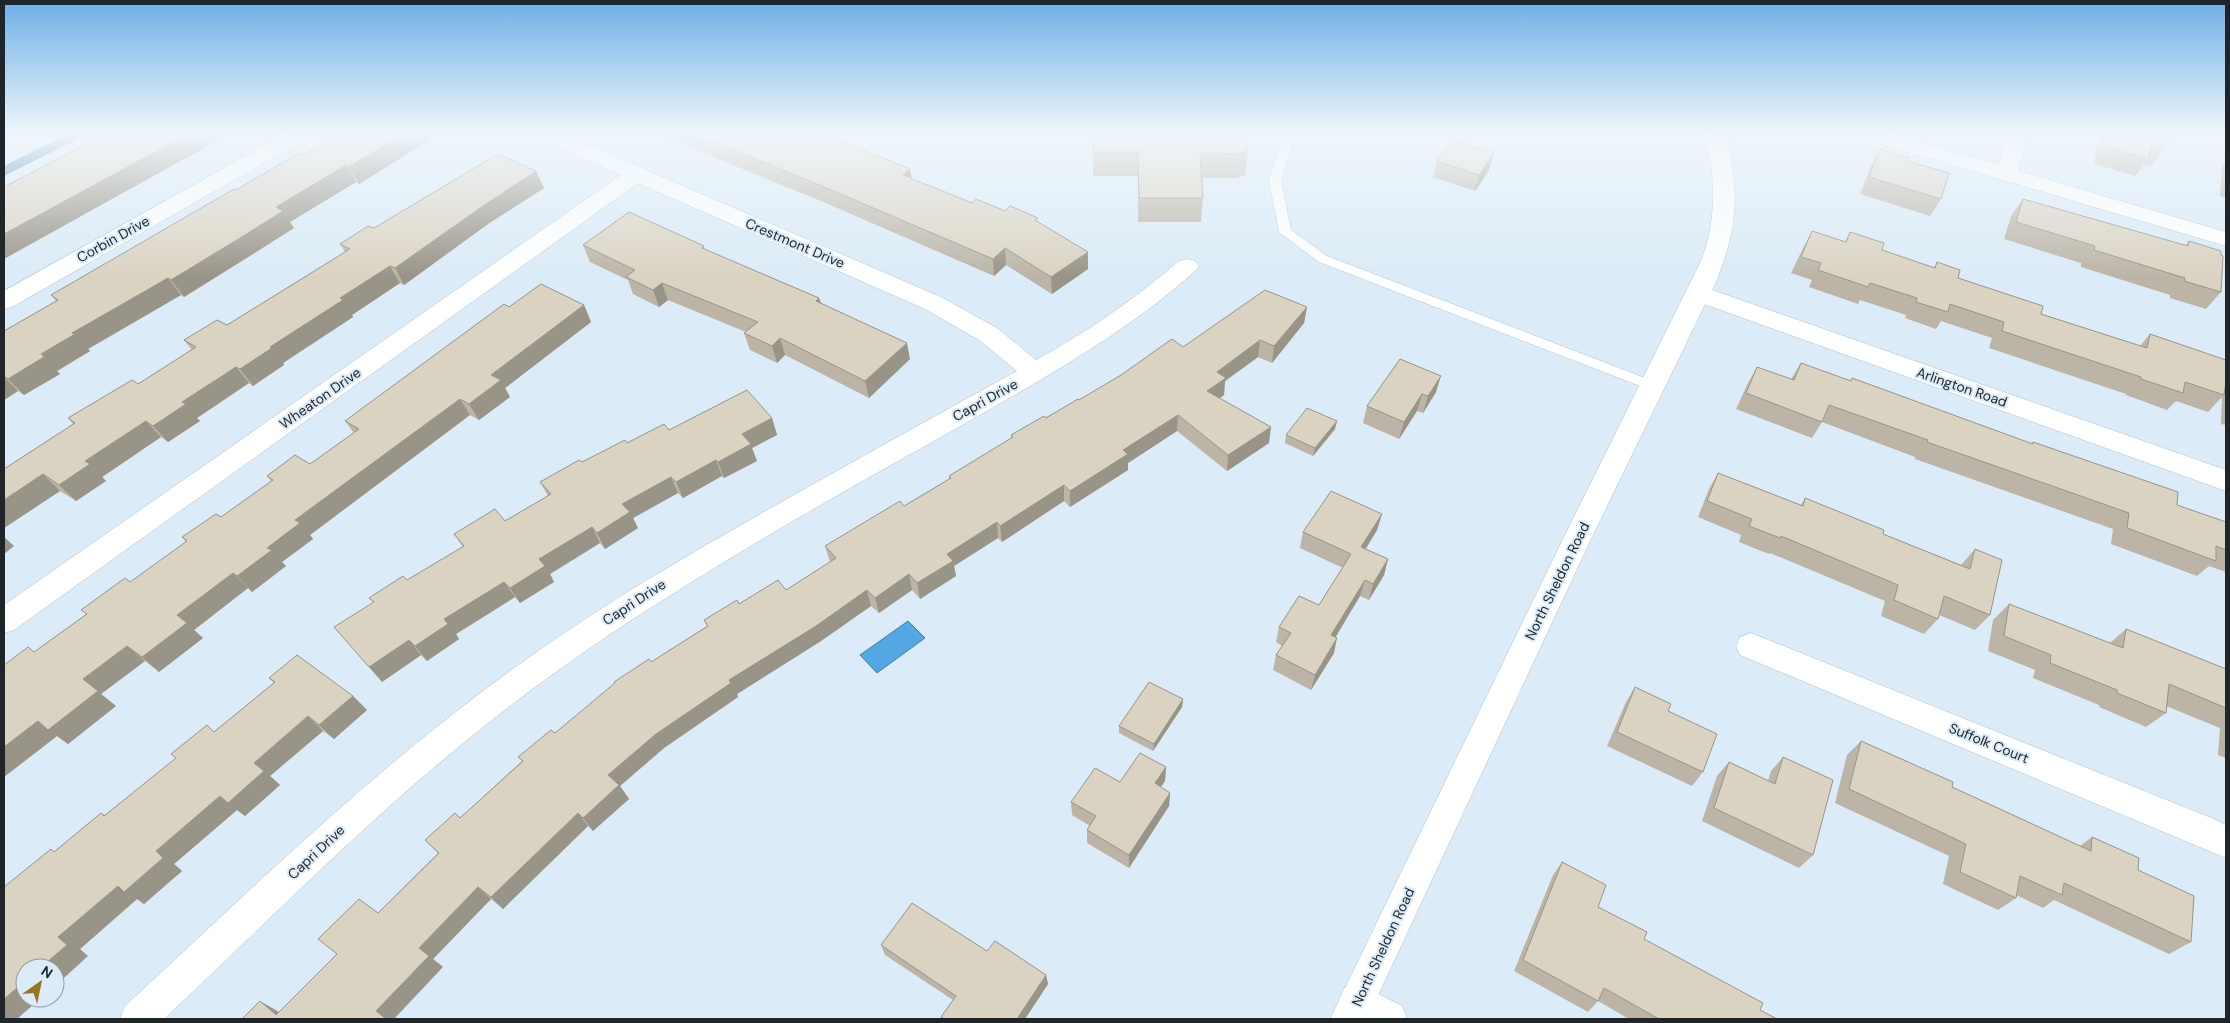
<svg xmlns="http://www.w3.org/2000/svg" width="2230" height="1023" font-family="'DM Sans',sans-serif">
  <style>
    .water { fill: #53a7e2; stroke: #4380aa }
    .lines { fill: none; stroke-linecap: round; stroke-linejoin: round }
    .stream { stroke: #4380aa; stroke-width: 9 }
    .lane-casing { stroke: #b1c1cd; stroke-width: 1 }
    .street-casing { stroke: #b1c1cd; stroke-width: 1 }
    .secondary-casing { stroke: #b1c1cd; stroke-width: 1 }
    .lane { fill: #fff; fill-rule: evenodd }
    .street { fill: #fff; fill-rule: evenodd }
    .secondary { fill: #fff; fill-rule: evenodd }
    .wall { fill: #bcb5a7 }
    .shaded-wall { fill: #999488 }
    .building { fill: #dbd3c2; stroke: #999488 }
    .labels { text-anchor: middle; stroke-width: 4; stroke-linejoin: round; paint-order: stroke }
    .street-label { font-size: 14px; fill: #1f2529; stroke: #dbebf7 }
  </style>
  <rect width="100%" height="100%" fill="#dbebf7"/>
  <path class="water" d="M908 621 925 638 877 673 860 655Z"/>
  <g class="lines">
    <path class="stream" d="M4 171 78 134"/>
    <defs>
      <path id="lane" d="M1283 134H1295L1281 180 1291 230 1327 256 1658 383 1660 386 1658 389H1648L1319 262 1279 232 1269 180Z"/>
      <path id="street" d="M285 134H310L307 138 12 307 4 309V291Z
        M535 134H562L941 297 997 328 1036 360C1087 332 1135 299 1179 261L1187 259 1195 261 1199 266 1195 271C1127 332 1049 375 971 420 870 477 768 533 671 595 600 639 532 687 467 740 360 827 264 925 164 1019H120L125 1006C256 885 384 759 531 656 623 591 721 536 819 481 885 444 951 407 1017 371L979 340 925 309 638 183 14 630 4 633V605L621 175 538 138Z
        M1858 134H1890L1999 165 2007 134H2027L2018 171 2226 232V246L1861 138Z
        M1698 285 2226 470V491L1690 299 1686 293 1690 287Z
        M1751 633 2214 819 2226 825V858L1740 655 1736 646 1740 637Z
        M1357 983 1402 1006 1407 1019H1354L1344 1014 1339 1001 1344 988Z"/>
      <path id="secondary" d="M1706 134H1726C1740 193 1738 226 1716 282L1591 539 1367 1019H1330L1563 539 1699 265C1718 222 1715 179 1706 134Z"/>
    </defs>
    <use href="#lane" class="lane-casing"/>
    <use href="#street" class="street-casing"/>
    <use href="#secondary" class="secondary-casing"/>
    <use href="#lane" class="lane"/>
    <use href="#street" class="street"/>
    <use href="#secondary" class="secondary"/>
  </g>
  <path class="wall" d="M339 134H431L433 138 359 184 356 182 290 222 294 228 252 255 184 297 181 295 88 349 90 351 57 371 60 374 24 395 18 391 4 400V331L56 301 51 295 236 190 303 155Z
    M662 134H799L910 169 912 179 972 203 1005 211 1038 223 1088 269 1052 294 1006 265 994 276 821 201 703 153Z
    M2092 134H2172L2167 140H2166L2164 149 2151 166 2145 164 2135 176 2094 164 2099 137 2092 135Z
    M1880 149 1907 161 1941 199 1930 216 1860 194 1871 166Z
    M1248 151 1245 176H1239V178H1201L1203 198 1201 222H1138V176H1093V152Z
    M1437 161 1489 170 1475 191 1433 177Z
    M2226 163V198L2220 196 2222 167Z
    M536 171 544 188 488 224 404 285 400 283 352 315 353 317 283 363 284 365 253 386 249 383 197 418 200 421 168 442 161 437 102 477 106 481 76 501 60 491 4 528V469L73 424 68 418 138 384 192 350 184 340 227 325 345 252 340 244 374 228Z
    M2023 199 2185 246 2189 241 2221 255V292L2206 309 2170 298V295L2081 267V263L2004 239 2011 216Z
    M1812 231 1845 242 1850 232 1882 250 1934 268 1937 262 1958 278 2041 314 2140 346 2150 334 2225 390 2226 389V425L2221 424 2222 397 2208 412 2176 401 2167 410 2126 395V394L1989 348 1992 338 1941 321 1936 329 1905 318 1906 315 1860 300 1858 304 1809 287 1812 280 1791 273 1803 248Z
    M583 245 704 246 705 250 819 298 821 303 910 359 869 398 785 355 777 363 750 350 744 333 746 332 668 300 659 307 633 294 628 280 590 262Z
    M584 305 591 322 505 388 510 397 479 420 470 415 310 535 313 539 282 562 286 566 252 592 248 588 194 630 203 638 159 672 145 661 101 694 116 706 68 744 57 736 4 777V665L34 652 186 542 182 537 221 517 271 481 267 476 310 464 354 433 345 421 509 307Z
    M1307 307 1304 323 1272 363 1258 357 1225 381 1224 395 1220 398 1269 443 1227 471 1177 431 1128 463V470L1070 507 1064 501 1002 542 998 538 954 566 956 576 920 599 912 590 879 613 871 606 821 641 737 694 738 697 664 748 620 786 629 799 593 831 588 826 503 909 491 899 433 959 443 967 279 1012 438 853 425 840 460 818 522 761 518 757 555 733 651 662 707 626 704 620 739 604 786 590 830 562 825 546 904 506 949 479V476L1011 438V435L1183 347Z
    M1400 359 1436 392 1423 413 1417 411 1399 439 1363 423 1367 406Z
    M1801 363 1850 381 1852 378 2032 444 2033 442 2177 505 2226 522V572L2209 566 2197 576 2111 544 2113 529 1915 459V457L1822 422 1812 438 1736 409 1748 383 1757 367 1791 379Z
    M772 418 777 435 752 448 757 461 724 478 722 476 683 498 678 493 633 518 638 528 605 549 600 543 550 574 554 582 520 603 515 597 456 634 459 639 427 661 421 655 382 682 373 602 369 598 407 580 463 547 454 534 505 521 548 496 540 482 582 462 627 443 669 430Z
    M1335 429 1313 456 1285 443 1286 435Z
    M1718 473 1801 505 1805 498 1883 534 1961 565 1975 549 1990 615 1975 630 1939 615 1938 619 1924 634 1881 616 1885 601 1770 553 1769 554 1739 542 1741 535 1698 517 1709 489Z
    M1382 514 1377 530 1366 549 1388 559 1384 575 1369 600 1360 596 1335 637 1334 653 1311 690 1273 670 1276 655 1282 646 1276 642 1279 627 1319 605 1343 568 1300 548 1303 532Z
    M2009 604 2110 643 2126 629 2226 669V758L2218 755 2220 728 2166 706V713L2146 727 2099 707V705L2033 678 2035 670 1988 651 1993 620Z
    M269 678 353 696 367 710 334 739 323 731 270 776 280 785 245 816 237 810 174 864 182 871 144 904 137 899 80 949 88 956 4 886 5 887 55 851 101 813 105 815 214 732 274 683Z
    M1635 687 1668 711 1703 772 1692 786 1607 746 1626 702Z
    M1183 699 1182 707 1153 751 1119 733V726Z
    M1861 741 1952 787 2080 846 2092 837 2138 870 2191 942 2169 954 2054 900 2043 908 2016 895V898L1998 910 1943 884 1949 856 1835 803 1847 755Z
    M1783 757 1813 855 1799 868 1702 821 1717 776 1729 762 1768 781 1771 771Z
    M1166 767 1165 781 1161 787 1170 793 1169 806 1129 868 1087 843V830L1090 826 1072 815 1071 802 1120 782Z
    M1562 862 1598 907 1644 939 1760 1010 1777 1019H1629L1598 1001 1588 1012 1514 971 1553 875Z
    M881 945 987 951 1046 975 1048 984 1025 1019H942L941 1017 953 1000 885 955Z"/>
  <path class="shaded-wall" d="M188 134H229L4 259V234Z
    M403 134H431L433 138 359 184 349 167Z
    M1494 153 1489 170 1475 191 1479 175Z
    M346 165 356 182 290 222 294 228 184 297 171 280 276 207Z
    M910 169 913 186 903 175Z
    M536 171 544 188 488 224 404 285 395 268 480 208Z
    M1005 248 1006 265 994 276 993 259Z
    M1088 252V269L1052 294 1051 277Z
    M390 266 400 283 352 315 353 317 283 363 284 365 253 386 240 369 270 347 340 298Z
    M168 278 181 295 88 349 90 351 57 371 60 374 24 395 8 379 72 333Z
    M662 283 668 300 659 307 653 290Z
    M819 298 824 314 816 301Z
    M584 305 591 322 505 388 510 397 479 420 469 404 491 375Z
    M1307 307 1304 323 1272 363 1274 346Z
    M780 338 785 355 777 363 772 346Z
    M1260 340 1258 357 1225 381 1224 395 1206 408 1207 391 1217 372Z
    M907 343 910 359 869 398 865 381Z
    M236 367 249 383 197 418 200 421 168 442 153 426 182 402Z
    M1441 376 1436 392 1423 413 1428 396Z
    M4 377 18 391 4 400Z
    M1422 394 1417 411 1399 439 1404 422Z
    M460 399 470 415 310 535 313 539 282 562 286 566 252 592 237 576 295 520Z
    M1178 415 1177 431 1128 463V470L1070 507V491L1123 450Z
    M772 418 777 435 752 448 757 461 724 478 718 462 742 434Z
    M146 421 161 437 102 477 106 481 76 501 59 485 85 461Z
    M1337 421 1335 429 1313 456 1315 448Z
    M1271 427 1269 443 1227 471 1228 455Z
    M716 460 722 476 683 498 676 482Z
    M43 474 60 491 4 528V500Z
    M671 477 678 493 633 518 638 528 605 549 597 533 622 504Z
    M1064 485V501L1002 542 1000 526Z
    M1382 514 1377 530 1357 562 1361 547Z
    M997 522 998 538 954 566 956 576 920 599 917 583 947 554Z
    M592 527 600 543 550 574 554 582 520 603 510 588 539 559Z
    M4 537 14 546 4 554Z
    M1388 559 1384 575 1369 600 1373 584Z
    M233 573 248 588 194 630 203 638 159 672 142 657 177 615Z
    M909 574 912 590 879 613 875 598Z
    M1365 580 1360 596 1328 650 1331 635Z
    M504 582 515 597 456 634 459 639 427 661 415 646 444 619Z
    M867 590 871 606 821 641 737 694 738 697 664 748 620 786 629 799 593 831 583 818 608 775 656 734 729 680Z
    M1337 638 1334 653 1311 690 1315 675Z
    M409 640 421 655 382 682 369 667Z
    M127 646 145 661 101 694 116 706 68 744 57 736 4 777V747L83 679Z
    M353 696 367 710 334 739 319 725Z
    M1183 699 1182 707 1153 751 1154 744Z
    M308 716 323 731 270 776 280 785 245 816 237 810 174 864 182 871 144 904 137 899 80 949 88 956 55 986V968H40L58 937 156 851 254 763Z
    M1166 767 1165 781 1154 797 1155 783Z
    M1170 793 1169 806 1129 868V855Z
    M578 813 588 826 503 909 491 897Z
    M478 887 491 899 433 959 443 967 394 1019H386L376 1011 419 948Z
    M1046 975 1048 984 1025 1019H1017Z
    M25 981V998H41L17 1019H4V999Z
    M260 1001 279 1012 287 1019 276 1015Z"/>
  <path class="building" d="M106 134 111 135 113 134H188L4 234V187Z
    M339 134H403L349 167 346 165 276 207 283 211 240 238 171 280 168 278 72 333 75 334 41 354 44 357 8 379 4 376V331L58 300 51 295 234 189 236 190 299 153 303 155Z
    M694 134H799L802 135 804 134H816L834 141 836 139 910 169 903 175 972 203 976 199 1005 211 1010 206 1038 218 1035 220 1088 252 1051 277 1005 248 993 259 817 184Z
    M1093 134H1246L1248 151 1242 152 1241 154 1200 153 1203 198H1139L1138 152H1093Z
    M2109 134H2166L2164 149 2151 145 2148 159 2106 147Z
    M1453 140 1494 153 1479 175 1437 161Z
    M1880 149 1909 158 1907 161 1949 173 1941 199 1869 177Z
    M498 154 536 171 480 208 395 268 390 266 340 298 343 300 270 347 272 348 240 369 236 367 182 402 186 404 153 426 146 421 85 461 90 464 59 485 43 474 4 500V469L75 423 68 418 132 380 138 384 196 347 184 340 217 320 227 325 350 249 340 244 368 226 374 228Z
    M2023 199 2188 246 2189 241 2221 251V255L2223 256 2221 292 2184 281 2185 278 2094 250 2095 246 2016 222Z
    M629 212 704 246 702 248 819 298 816 301 907 343 865 381 780 338 772 346 744 333 758 322 662 283 653 290 626 277 635 270 583 245Z
    M1812 231 1846 242 1850 232 1884 243 1882 250 1935 268 1937 262 1960 270 1958 278 2043 306 2041 314 2147 348 2150 334 2226 360V382L2224 395 2185 382 2183 393 2141 379V377L2002 331 2004 322 1950 304 1948 312 1916 302 1917 298 1870 283 1868 287 1818 270 1821 263 1801 257Z
    M541 284 584 305 491 375 501 380 469 404 460 399 295 520 300 523 267 548 272 550 237 576 233 573 177 615 187 623 142 657 127 646 83 679 98 691 48 730 38 721 4 747V665L28 647 34 652 87 614 81 610 125 578 130 582 187 541 182 537 216 514 221 517 273 480 267 476 295 455 310 464 359 429 345 421 504 304 509 307Z
    M1265 290 1307 307 1274 346 1260 340 1217 372 1226 378 1207 391 1271 427 1228 455 1178 415 1123 450 1128 454 1070 491 1064 485 1000 526 997 522 947 554 953 561 917 583 909 574 875 598 867 590 816 626 729 680 731 683 656 734 608 775 619 785 583 818 578 813 491 897 478 887 419 948 429 956 376 1011 386 1019H242L260 1001 276 1015 337 954 318 939 359 899 378 913 439 853 425 840 455 813 460 818 523 761 518 757 551 730 555 733 615 683 614 682 649 659 651 662 708 626 704 620 737 600 739 604 778 580 786 590 836 558 825 546 900 501 904 506 951 478 949 476 1013 437 1011 435 1044 416 1046 418 1078 399 1079 400 1121 375 1172 339 1183 347Z
    M1400 359 1441 376 1428 396 1422 394 1404 422 1367 406Z
    M1801 363 1851 381 1852 378 2033 444V442L2178 492 2177 505 2226 522V550L2216 546V561L2127 528 2129 513 1927 442 1928 440 1829 405 1822 422 1746 393 1757 367 1794 380Z
    M747 390 772 418 742 434 751 444 718 462 716 460 676 482 671 477 622 504 630 512 597 533 592 527 539 559 545 566 510 588 504 582 444 619 448 624 415 646 409 640 369 667 334 627 374 602 369 598 403 576 407 580 464 546 454 534 495 509 505 521 551 494 540 482 579 460 582 462 625 440 627 443 664 424 669 430Z
    M1307 408 1337 421 1315 448 1286 435Z
    M1718 473 1803 506 1805 498 1884 530 1883 534 1970 569 1975 549 2002 560 1990 615 1944 596 1938 619 1894 600 1898 585 1781 536 1780 538 1749 526 1752 519 1707 501Z
    M1331 491 1382 514 1361 547 1388 559 1373 584 1365 580 1331 635 1337 638 1315 675 1276 655 1291 633 1279 627 1299 596 1319 605 1351 554 1303 532Z
    M2009 604 2123 648 2126 629 2226 669V708L2169 684 2166 713 2117 693V690L2050 663 2051 655 2004 636Z
    M297 655 353 696 319 725 308 716 254 763 264 771 228 803 220 796 156 851 163 858 124 892 118 886 58 937 67 945 40 968H25V981L4 999V887L51 849 54 852 101 813 104 816 176 758 171 754 207 725 214 732 275 682 269 678Z
    M1149 682 1183 699 1154 744 1119 726Z
    M1635 687 1671 704 1668 711 1717 734 1703 772 1617 732Z
    M1861 741 1953 782 1952 787 2091 851 2092 837 2139 858 2138 870 2194 896 2191 942 2064 883 2062 895 2020 876 2016 898 1960 872 1966 844 1849 789Z
    M1140 753 1166 767 1155 783 1170 793 1129 855 1087 830 1096 816 1071 802 1095 768 1120 782Z
    M1783 757 1833 780 1813 855 1714 808 1729 762 1775 784Z
    M1562 862 1606 885 1598 907 1647 932 1644 939 1763 1003 1760 1010 1777 1019H1659L1604 988 1598 1001 1523 960Z
    M912 903 987 951 995 941 1046 975 1017 1019H945L941 1017 956 996 881 945Z"/>
  <linearGradient id="sky" x2="0" y2="1"><stop stop-color="#6cafe6"/><stop offset="0.48" stop-color="#eff6fb"/><stop offset="1" stop-color="#eff6fb" stop-opacity="0"/></linearGradient>
  <rect width="2230" height="277" fill="url(#sky)"/>
  <g class="labels">
    <g class="street-label">
      <text transform="translate(113 239) rotate(-29)" y="5">Corbin Drive</text>
      <text transform="translate(795 243) rotate(23)" y="5">Crestmont Drive</text>
      <text transform="translate(1962 387) rotate(19)" y="5">Arlington Road</text>
      <text transform="translate(320 398) rotate(-35)" y="5">Wheaton Drive</text>
      <text transform="translate(985 400) rotate(-29)" y="5">Capri Drive</text>
      <text transform="translate(1557 581) rotate(-64)" y="5">North Sheldon Road</text>
      <text transform="translate(634 602) rotate(-33)" y="5">Capri Drive</text>
      <text transform="translate(1989 743) rotate(22)" y="5">Suffolk Court</text>
      <text transform="translate(316 852) rotate(-43)" y="5">Capri Drive</text>
      <text transform="translate(1383 947) rotate(-65)" y="5">North Sheldon Road</text>
    </g>
  </g>
  <rect width="2230" height="1023" fill="none" stroke="#1f2529" stroke-width="10"/>
  <g transform="translate(40 983) rotate(33)"><circle r="24" fill="#dbebf7" stroke="#909ca5"/>
  <path d="M0-4L9 19L0 12L-9 19Z" fill="#987620"/>
  <text y="-8" font-size="14" font-weight="bold" text-anchor="middle" fill="#1f2529">N</text>
  </g>
</svg>
